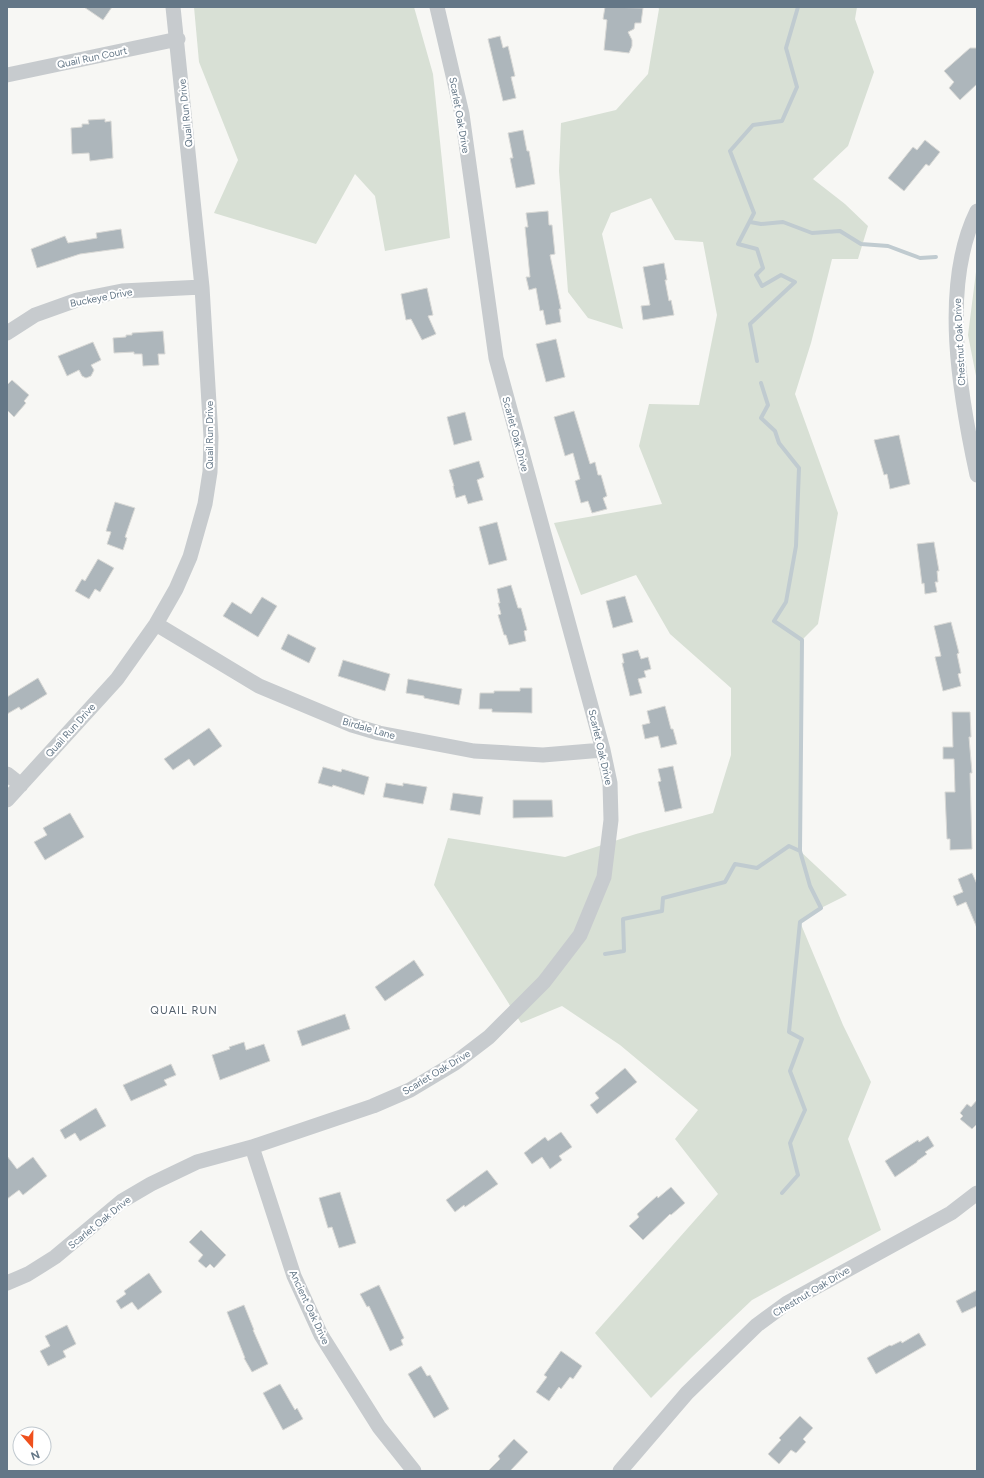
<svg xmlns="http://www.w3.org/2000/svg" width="984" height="1478" font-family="Figtree,sans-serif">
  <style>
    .green { fill: #d8e0d5 }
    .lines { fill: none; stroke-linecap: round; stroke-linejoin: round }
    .stream { stroke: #c0cbd0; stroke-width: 4 }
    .building { fill: #adb6bb; stroke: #d9d9d6 }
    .street { stroke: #c7cbce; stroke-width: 15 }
    .labels { text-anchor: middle; stroke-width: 4; stroke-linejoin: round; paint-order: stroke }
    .street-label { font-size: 10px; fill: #647787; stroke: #fff }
    .neighbourhood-label { font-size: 11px; letter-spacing: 1px; fill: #53606c; stroke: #fff }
  </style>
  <rect width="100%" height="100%" fill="#f7f7f4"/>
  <path class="green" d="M194 7H414L433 74 450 238 385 251 375 196 355 174 316 244 214 213 238 160 199 62Z
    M658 7H857L855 19 874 72 848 146 813 179 845 204 868 226 858 259H832L811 343 795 394 838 513 818 624 802 640 800 851 847 895 821 908 800 922 843 1025 871 1082 848 1139 881 1230 752 1300 692 1357 651 1398 595 1333 718 1194 675 1139 698 1110 620 1045 562 1006 521 1023 434 885 448 838 565 857 636 834 713 813 731 755V688L670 634 636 575 581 595 554 523 662 504 639 446 649 404 699 405 717 315 703 242 675 240 651 198 611 213 602 234 623 329 588 318 568 292 559 171 561 123 616 110 648 74 659 9Z
    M977 264V381L968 335Z"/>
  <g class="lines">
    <path class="stream" d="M750 222 761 224 783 222 812 233 840 231 861 244 888 246 920 258 936 257
      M757 361 750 324 795 282 781 275 762 286 756 275 763 268 757 249 738 244 754 213 730 151 753 125 782 121 797 87 786 48 798 7
      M761 383 768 405 761 418 775 431 779 443 799 468 796 546 786 602 774 621 802 640 800 851 810 886 821 908 800 922 789 1032 802 1039 790 1071 805 1110 790 1143 798 1175 782 1193
      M605 954 624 951 623 919 662 911 663 898 725 882 735 864 757 868 789 846 800 851"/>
  </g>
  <path class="building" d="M84 7H112L103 20Z
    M605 7 643 8 641 23H635L634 29 628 32 632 40V46L629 53 604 50 607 20 603 19Z
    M500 36 503 48 508 46 515 76 511 77 516 98 503 101 488 39Z
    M970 48H977V84L960 100 949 88 954 82 944 71Z
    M105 119V122L111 121 113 158 90 161 89 153 72 154 71 128 82 127V124H89L88 120Z
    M523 130 527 151H529L535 184 516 188 510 158H513L508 133Z
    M925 140 940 152 929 166 926 164 904 191 888 178 913 147 917 150Z
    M548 211 549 225H552L555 254 550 255 561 309H559L561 322 546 325 543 310 540 311 536 288 529 290 526 277H530L525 227H528L526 213Z
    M121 229 124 248 80 254 37 268 31 249 65 236 68 243 97 238 96 233Z
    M664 263 667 280H665L669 301 671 300 674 315 643 320 641 306 650 305 643 267Z
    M427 288 433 315 428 316 436 334 422 340 411 319 406 320 401 294Z
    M163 331 165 354H158L159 365 143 366 142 354H134V352L114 353 113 338 126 337V335H132V333Z
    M556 339 565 377 546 382 536 344Z
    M93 342 101 360 91 365 94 370 91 376 86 378 82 376 79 370 67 376 58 356Z
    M12 380 29 395 24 401 26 403 14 417 7 410V385Z
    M574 411 590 464 595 462 598 475H601L607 496 603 498 607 509 592 513 588 501 581 503 575 481 580 479 573 453 565 456 554 417Z
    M465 412 472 440 454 445 447 417Z
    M899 435 910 484 890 489 887 474 884 475 874 440Z
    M479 461 484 477 477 480 483 500 468 504 465 495 456 498 453 486H454L449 470Z
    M115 502 135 508 125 537 127 538 123 550 107 544 111 532 106 531Z
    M497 522 507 560 489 565 479 527Z
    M934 542 939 571H937L938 582H935L937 592 925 594 924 583 922 584 917 544Z
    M98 559 114 568 100 592 95 589 89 599 75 591 82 579 85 581Z
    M511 585 518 608H521L527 630 524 631 526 641 509 645 506 635H504L498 615 501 614 498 603H500L497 589Z
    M625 596 633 622 613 628 606 601Z
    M262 597 277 606 258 637 223 616 232 602 251 614Z
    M951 622 959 653 957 654 961 673 958 674 961 686 943 691 935 657 941 656 934 626Z
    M288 634 316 648 309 663 281 649Z
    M638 650 641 659 648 657 651 669 644 671 646 677 638 679 642 693 630 696 622 663H624L622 654Z
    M343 660 390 674 385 691 338 676Z
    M38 678 47 694 21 710 19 707 7 714V697Z
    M408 679 462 689 459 705 424 698V696L406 693Z
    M520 688H532V713L492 712V709H479L480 693H494V691H520Z
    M665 706 671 729H673L677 744 661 748 658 736 645 739 642 725 650 723 647 711Z
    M952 712H970L971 737H969L972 773H970L972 849 950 850V839H947L945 792H955L954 759H943V747H953Z
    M209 728 222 746 194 766 189 759 173 770 164 759Z
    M673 766 682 808 665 812 658 782 661 781 658 769Z
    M323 767 341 772 342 769 369 777 364 795 333 785 332 787 318 783Z
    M386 783 403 786V783L427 787 423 804 383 797Z
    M453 793 483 797 480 815 450 810Z
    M513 800H552L553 817 513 818Z
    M70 813 84 837 45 860 34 842 47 835 43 828Z
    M972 873 977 884V928L966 902 957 906 953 896 963 892 958 879Z
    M414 960 424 975 385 1001 375 987Z
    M345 1014 350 1029 302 1046 297 1031Z
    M244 1042 246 1050 264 1044 270 1061 220 1080 212 1055 230 1049 229 1047Z
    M171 1064 176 1075 164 1080 167 1085 131 1101 123 1085Z
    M625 1068 637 1082 597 1114 590 1105 599 1098 595 1093Z
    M977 1100V1124L972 1129 960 1119 963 1116 960 1113 967 1104 971 1107Z
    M96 1108 106 1126 80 1141 75 1133 65 1139 60 1130Z
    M561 1132 572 1147 559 1156 562 1160 550 1169 542 1157 532 1164 524 1153 545 1137 548 1141Z
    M928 1136 934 1146 925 1152 927 1154 917 1161V1162L895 1177 885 1161 918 1140 919 1142Z
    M7 1156 17 1169 33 1157 47 1176 23 1195 19 1190 7 1199Z
    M487 1170 498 1184 465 1207 464 1205 455 1212 446 1200Z
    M671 1187 685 1203 671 1215 670 1214 643 1240 629 1226 639 1217 637 1214 657 1196 658 1198Z
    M340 1192 356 1243 339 1248 332 1227 328 1228 319 1198Z
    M201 1230 226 1255 214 1268 210 1264 206 1268 198 1261 203 1255 189 1242Z
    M149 1273 162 1292 138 1310 132 1302 121 1309 116 1301 126 1294 124 1291Z
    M379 1285 404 1338 401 1340 403 1345 390 1351 369 1306 367 1307 360 1294Z
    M977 1290V1306L962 1313 956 1301Z
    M244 1305 254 1330H253L268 1364 252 1372 244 1358H245L227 1312Z
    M67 1325 76 1344 63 1351 66 1357 48 1366 40 1351 50 1346 45 1336Z
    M919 1333 926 1345 876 1374 867 1358 890 1345 891 1346 901 1341 902 1343Z
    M561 1351 582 1366 573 1379 570 1377 561 1389 559 1387 549 1401 536 1392 547 1377 544 1375Z
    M421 1366 427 1376 430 1375 449 1409 434 1418 408 1374Z
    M280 1384 295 1410 297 1408 303 1419 283 1430 263 1393Z
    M800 1416 813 1428 803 1439 806 1442 796 1453 791 1450 779 1464 768 1454 781 1440 779 1438Z
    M514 1439 528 1452 510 1471H488L500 1459 498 1456Z"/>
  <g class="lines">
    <path class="street" d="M7 75 178 39
      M977 211C940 286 960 396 977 475
      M7 333 35 315 77 300 122 291 202 287
      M156 624 259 686 352 725 379 733 474 751 543 755 603 750
      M7 774 21 785
      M7 800 117 679 156 624 176 589 190 557 205 504 210 472 211 437 202 287 173 7
      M252 1147 294 1276 321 1335 379 1427 414 1471
      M7 1283 28 1274 55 1257 122 1201 151 1184 197 1162 252 1147 373 1106 410 1090 455 1063 489 1037 544 982 580 935 604 877 611 820 610 783 603 750 496 358 462 114 437 7
      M620 1471 687 1393 757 1325 787 1303 951 1213 977 1193"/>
  </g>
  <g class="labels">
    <g class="street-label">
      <text transform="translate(92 57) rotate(-12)" y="4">Quail Run Court</text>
      <text transform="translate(185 113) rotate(-96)" y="4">Quail Run Drive</text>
      <text transform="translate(460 115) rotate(80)" y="4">Scarlet Oak Drive</text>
      <text transform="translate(101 297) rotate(-11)" y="4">Buckeye Drive</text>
      <text transform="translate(959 342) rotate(-93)" y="4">Chestnut Oak Drive</text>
      <text transform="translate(516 434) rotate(75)" y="4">Scarlet Oak Drive</text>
      <text transform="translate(209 435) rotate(-90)" y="4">Quail Run Drive</text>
      <text transform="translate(369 728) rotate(16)" y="4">Birdale Lane</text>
      <text transform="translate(70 730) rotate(-48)" y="4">Quail Run Drive</text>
      <text transform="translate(601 747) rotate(77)" y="4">Scarlet Oak Drive</text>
      <text transform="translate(436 1072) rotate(-31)" y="4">Scarlet Oak Drive</text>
      <text transform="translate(99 1222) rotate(-39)" y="4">Scarlet Oak Drive</text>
      <text transform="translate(811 1291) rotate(-31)" y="4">Chestnut Oak Drive</text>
      <text transform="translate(310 1307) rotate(65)" y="4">Ancient Oak Drive</text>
    </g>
    <g class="neighbourhood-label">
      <text x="184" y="1014">QUAIL RUN</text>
    </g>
  </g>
  <rect width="984" height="1478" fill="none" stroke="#647787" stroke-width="16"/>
  <g transform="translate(32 1446) rotate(160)"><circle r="19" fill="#ffffff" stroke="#c1c9cf"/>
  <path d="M0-3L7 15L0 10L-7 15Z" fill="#ef501d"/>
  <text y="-6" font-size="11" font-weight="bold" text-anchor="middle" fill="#647787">N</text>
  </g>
</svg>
